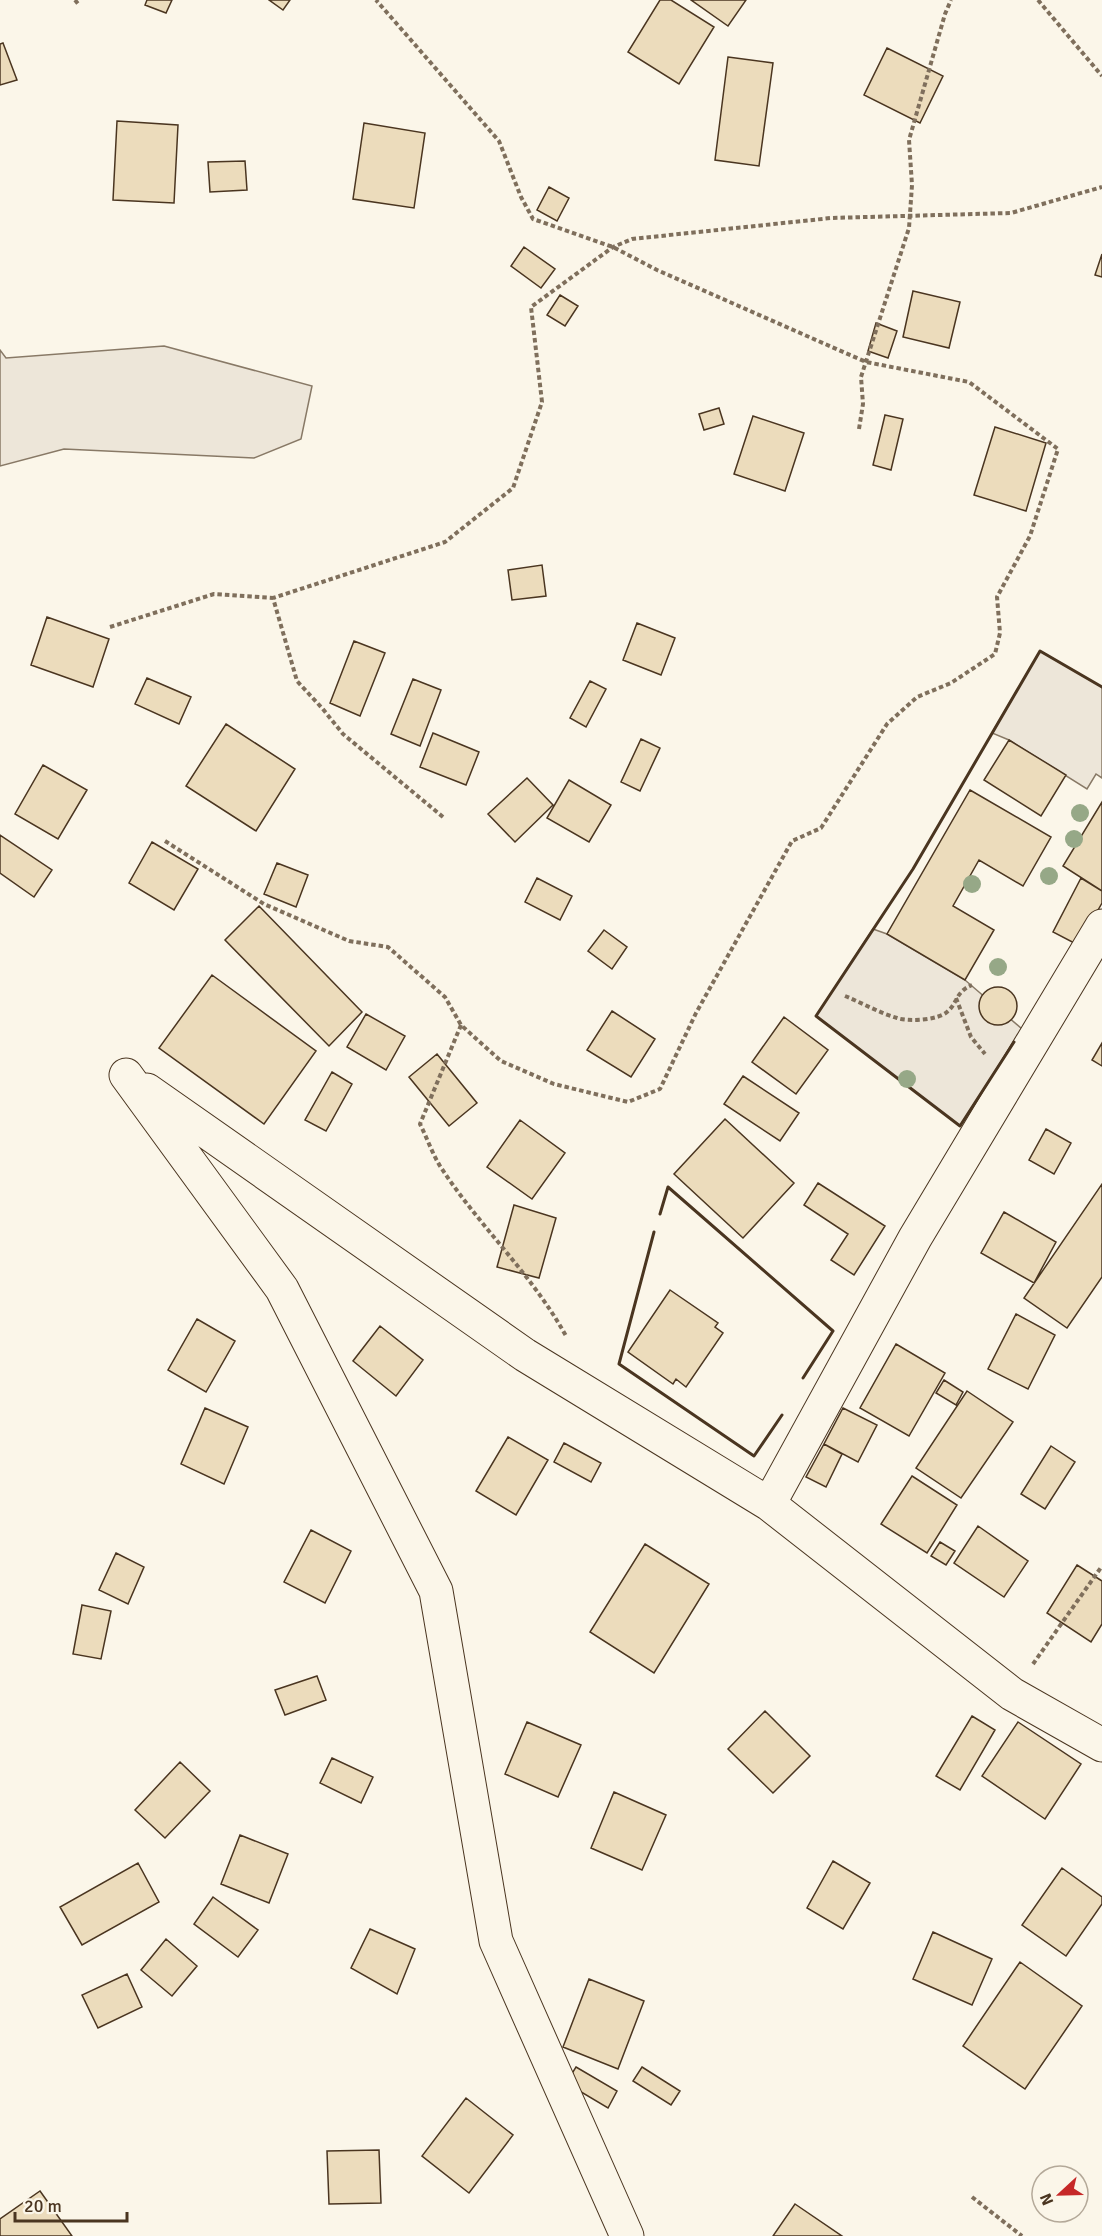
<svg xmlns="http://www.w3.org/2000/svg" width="1102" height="2236" font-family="Signika,sans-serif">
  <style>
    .green { fill: #ede6d9; stroke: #887966; stroke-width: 1.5 }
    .building { fill: #ecdcbc; stroke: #4a3520; stroke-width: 1.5 }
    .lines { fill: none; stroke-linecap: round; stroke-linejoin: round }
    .minor-casing { stroke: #4a3520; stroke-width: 35 }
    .path { stroke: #7f6f5c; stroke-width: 4; stroke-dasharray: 4.5 3; stroke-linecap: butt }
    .minor { stroke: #fbf6e9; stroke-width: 33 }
    .wall { stroke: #4a3520; stroke-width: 3 }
    .tree { fill: #96a887 }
  </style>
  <rect width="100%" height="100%" fill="#fbf6e9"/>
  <path class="green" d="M164 346 312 386 301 439 254 458 64 449 0 466V350L6 358Z
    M1040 651 1102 687V778L1096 774 1087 789 1009 740 992 733Z
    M873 929 887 934 965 980 1022 1029 960 1126 816 1016Z"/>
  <path class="building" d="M147 0H172L166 13 145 5Z
    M269 0H290L283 10Z
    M660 0H671L714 27 679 84 628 52Z
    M691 0H746L728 26Z
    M3 43 17 80 0 85V44Z
    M887 48 943 76 920 123 864 95Z
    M728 57 773 63 759 166 715 160Z
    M117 121 178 125 174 203 113 200Z
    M364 123 425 133 414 208 353 199Z
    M245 161 247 190 210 192 208 162Z
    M549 187 569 198 557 221 537 210Z
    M524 247 555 269 541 288 511 266Z
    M1102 254V277L1095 275Z
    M913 291 960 302 949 348 903 337Z
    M560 295 578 306 565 326 547 315Z
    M876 323 897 331 888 358 868 351Z
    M719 408 724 424 704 430 699 414Z
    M885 415 903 419 891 470 873 465Z
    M753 416 804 433 785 491 734 474Z
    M995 427 1046 443 1026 511 974 495Z
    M542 565 546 596 512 600 508 570Z
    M47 617 109 639 93 687 31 665Z
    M637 623 675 638 661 675 623 660Z
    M354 641 385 653 360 716 330 703Z
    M147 678 191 697 179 724 135 704Z
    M413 679 441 690 420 746 391 734Z
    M590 681 606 689 586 727 570 718Z
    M226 724 295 769 256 831 186 786Z
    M433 733 479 752 466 785 420 767Z
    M641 739 660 748 640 791 621 782Z
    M1009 740 1066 775 1041 816 984 780Z
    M43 765 87 790 58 839 15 814Z
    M527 778 553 805 515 842 488 814Z
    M569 780 611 805 589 842 547 818Z
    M970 790 1051 837 1023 886 979 860 953 906 994 930 965 980 887 934Z
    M1102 802V891L1063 866Z
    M0 835 52 870 34 897 0 873Z
    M152 842 198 869 174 910 129 883Z
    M277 863 308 875 296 907 264 894Z
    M537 878 572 896 560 920 525 902Z
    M1081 878 1102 891V903L1078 945 1053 932Z
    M259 906 362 1012 329 1046 225 940Z
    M604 930 627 947 612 969 588 951Z
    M212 975 316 1051 264 1124 159 1048Z
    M979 1006a19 19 0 1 1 38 0a19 19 0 1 1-38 0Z
    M612 1011 655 1039 631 1077 587 1050Z
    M366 1014 405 1036 386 1070 347 1047Z
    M784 1017 828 1050 796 1094 752 1062Z
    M1102 1043V1066L1092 1060Z
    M437 1054 477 1103 449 1126 409 1077Z
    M332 1072 352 1084 326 1131 305 1120Z
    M743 1076 799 1113 780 1141 724 1104Z
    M725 1119 794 1183 743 1238 674 1174Z
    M520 1120 565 1153 532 1199 487 1167Z
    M1046 1129 1071 1143 1054 1174 1029 1160Z
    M818 1183 885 1226 854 1275 831 1260 848 1234 804 1205Z
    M1102 1184V1277L1067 1328 1024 1298Z
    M514 1205 556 1218 539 1278 497 1267Z
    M1004 1212 1056 1242 1034 1283 981 1253Z
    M670 1290 718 1323 715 1327 723 1333 686 1387 676 1379 673 1384 628 1352Z
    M1016 1314 1055 1335 1028 1389 988 1369Z
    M197 1319 235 1341 206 1392 168 1370Z
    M380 1326 423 1360 396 1396 353 1361Z
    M896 1344 945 1373 909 1436 860 1408Z
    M944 1380 963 1392 956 1405 936 1393Z
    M967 1391 1013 1422 961 1498 916 1468Z
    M205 1408 248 1427 224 1484 181 1464Z
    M843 1408 877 1425 858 1462 824 1444Z
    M508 1437 548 1460 516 1515 476 1491Z
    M564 1443 601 1463 591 1482 554 1462Z
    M824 1444 842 1454 826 1487 806 1477Z
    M1051 1446 1075 1462 1045 1509 1021 1494Z
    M912 1476 957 1505 927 1553 881 1524Z
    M978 1526 1028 1561 1004 1597 954 1563Z
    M311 1530 351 1551 325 1603 284 1582Z
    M940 1542 955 1551 946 1565 931 1556Z
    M645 1544 709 1584 654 1673 590 1632Z
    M116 1553 144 1567 128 1604 99 1590Z
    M1077 1565 1102 1581V1624L1091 1642 1047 1613Z
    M82 1605 111 1611 101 1659 73 1654Z
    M317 1676 326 1700 285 1715 275 1690Z
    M765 1711 810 1756 773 1793 728 1749Z
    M972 1716 995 1730 960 1790 936 1776Z
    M527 1722 581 1745 558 1797 505 1774Z
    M1018 1722 1081 1764 1045 1819 982 1776Z
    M332 1758 373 1777 361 1803 320 1783Z
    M180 1762 210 1791 165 1838 135 1810Z
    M614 1792 666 1815 642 1870 591 1848Z
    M240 1835 288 1854 269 1903 221 1884Z
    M833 1861 870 1883 843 1929 807 1908Z
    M138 1863 159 1902 82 1945 60 1907Z
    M1062 1868 1102 1897V1904L1066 1956 1022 1925Z
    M213 1897 258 1930 238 1957 194 1924Z
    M370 1929 415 1949 397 1994 351 1968Z
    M933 1932 992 1959 972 2005 913 1979Z
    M166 1939 197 1966 172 1996 141 1970Z
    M1020 1962 1082 2006 1025 2089 963 2046Z
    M127 1974 142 2007 98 2028 82 1995Z
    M589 1979 644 2001 618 2069 563 2047Z
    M576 2067 617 2091 608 2108 566 2083Z
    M642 2067 680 2091 671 2105 633 2081Z
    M466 2098 513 2135 469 2193 422 2156Z
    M379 2150 381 2203 329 2204 327 2151Z
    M40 2191 72 2236H0V2219Z
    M795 2204 842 2236H773Z"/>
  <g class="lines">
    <defs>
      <path id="minor" d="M126 1075 282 1289 436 1591 496 1941 627 2236
        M147 1090 525 1355 769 1504 1012 1694 1102 1745
        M769 1504 915 1238 1102 926"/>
    </defs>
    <use href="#minor" class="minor-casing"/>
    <path class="path" d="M75 0 79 5
      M1038 0 1102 76
      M859 429 863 404 861 377 909 228 912 185 909 140 945 14 951 0
      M110 627 214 594 273 598
      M443 817 343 734 322 708 297 681 273 598 445 542 513 488 542 402 531 307 613 247 632 239 831 218 1011 213 1102 187
      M165 841 264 904 349 941 388 947 445 997 461 1025 501 1061 554 1084 628 1102 660 1089 696 1013 792 841 821 828 887 724 917 697 951 683 995 654 1000 633 997 597 1030 536 1058 449 969 382 866 362 657 270 613 247 533 219 521 197 499 141 376 0
      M845 996C862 1003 880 1013 897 1018 909 1022 938 1020 947 1012 958 1003 955 992 972 985
      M956 998 971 1037 985 1054
      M461 1025 420 1124C427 1138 432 1153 440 1166 478 1225 532 1274 566 1336
      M1033 1664 1102 1566
      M972 2197 1022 2236"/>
    <use href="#minor" class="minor"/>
    <path class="wall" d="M1014 1042 960 1126 816 1016 913 869 1040 651 1102 687
      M660 1214 668 1187 833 1331 803 1378
      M654 1232 619 1364 754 1456 782 1415"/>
  </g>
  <g class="tree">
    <circle cx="1080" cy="813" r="9"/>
    <circle cx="1074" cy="839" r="9"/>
    <circle cx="1049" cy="876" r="9"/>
    <circle cx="972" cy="884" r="9"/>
    <circle cx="998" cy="967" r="9"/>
    <circle cx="907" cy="1079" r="9"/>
  </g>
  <g transform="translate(1060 2194) rotate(248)"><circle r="28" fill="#fbf6e9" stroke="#b4a999" stroke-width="1.5"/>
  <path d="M0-4.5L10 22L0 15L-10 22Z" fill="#c62828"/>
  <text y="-9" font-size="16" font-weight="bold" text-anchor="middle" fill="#4a3520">N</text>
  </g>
  <path d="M15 2212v9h112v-9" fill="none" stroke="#4a3520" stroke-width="3"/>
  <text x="24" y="2212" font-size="18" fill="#4a3520" stroke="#fbf6e9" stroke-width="4.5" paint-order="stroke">20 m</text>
</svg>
